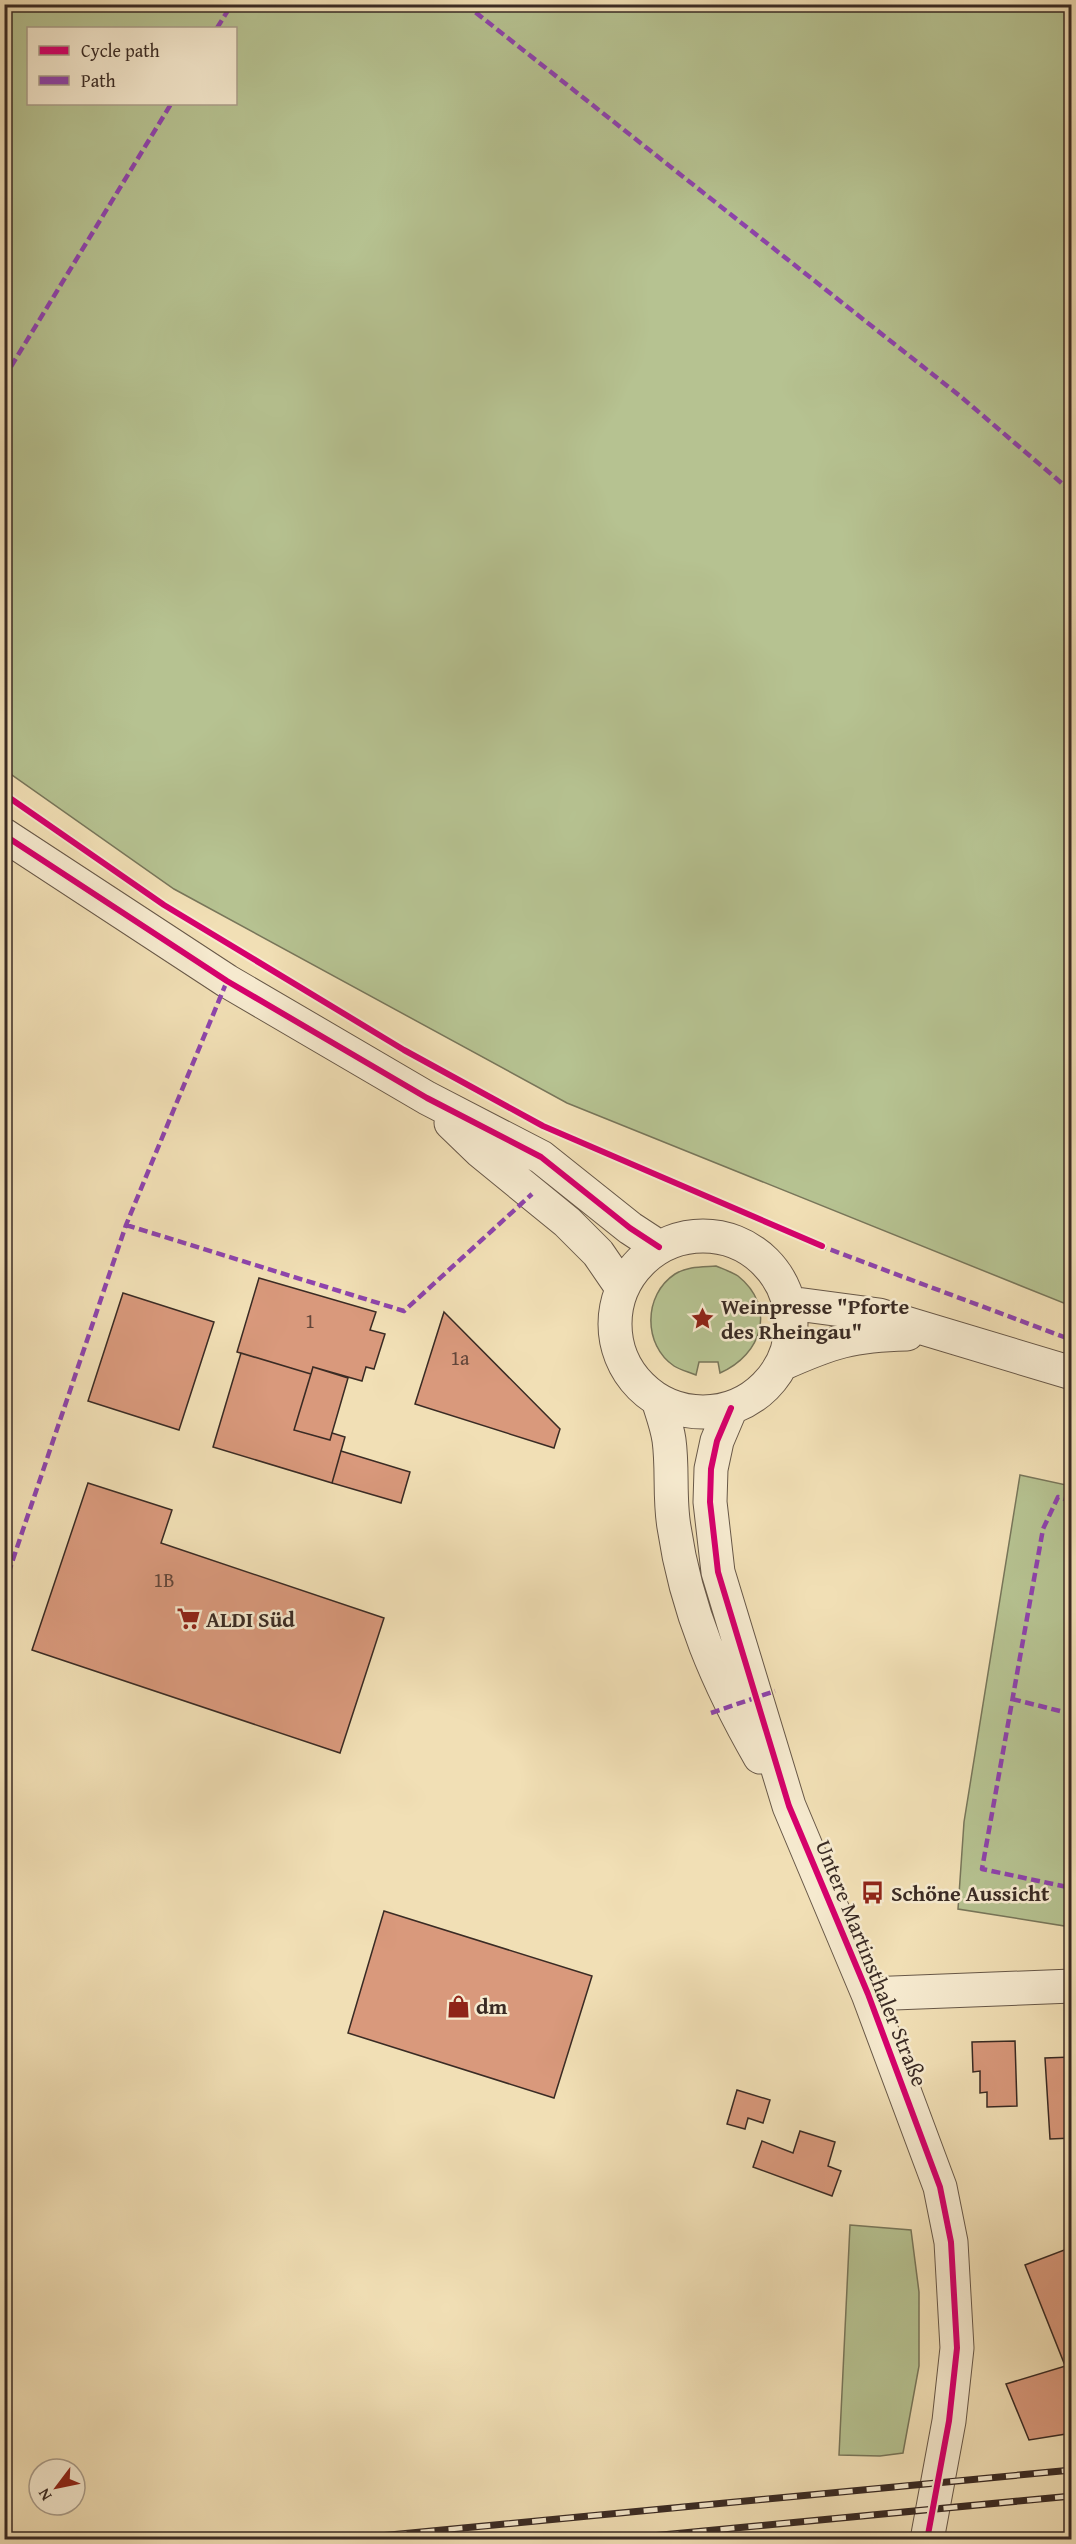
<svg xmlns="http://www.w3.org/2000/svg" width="1076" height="2544" font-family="'Gentium Book Plus',serif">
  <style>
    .green { fill: #b6c291; stroke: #78765a; stroke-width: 1.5; fill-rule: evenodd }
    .building { fill: #d9997c; stroke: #3a2b24; stroke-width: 1.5 }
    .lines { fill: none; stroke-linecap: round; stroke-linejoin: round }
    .minor-casing { stroke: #685848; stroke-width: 35 }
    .minor { stroke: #f6eacf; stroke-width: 33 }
    .rail-casing { stroke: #3a2b24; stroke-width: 7 }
    .rail { stroke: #f6eacf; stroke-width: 4.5; stroke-dasharray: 14; stroke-linecap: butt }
    .quiet { stroke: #8e44ad; stroke-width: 4.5; stroke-dasharray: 9 4.5; stroke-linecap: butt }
    .cycleway-casing { stroke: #f6eacf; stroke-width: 10 }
    .cycleway { stroke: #d6006c; stroke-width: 6 }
    .labels { text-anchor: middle; stroke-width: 5; stroke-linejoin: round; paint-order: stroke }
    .number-label { font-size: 20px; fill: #62463a }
    .poi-label { font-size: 22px; font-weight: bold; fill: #3a2b24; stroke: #f6eacf; text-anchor: start }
    .street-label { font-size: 22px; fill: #3a2b24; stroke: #f6eacf }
  </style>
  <rect width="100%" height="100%" fill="#f1dfb5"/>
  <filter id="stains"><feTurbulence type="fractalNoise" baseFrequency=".00333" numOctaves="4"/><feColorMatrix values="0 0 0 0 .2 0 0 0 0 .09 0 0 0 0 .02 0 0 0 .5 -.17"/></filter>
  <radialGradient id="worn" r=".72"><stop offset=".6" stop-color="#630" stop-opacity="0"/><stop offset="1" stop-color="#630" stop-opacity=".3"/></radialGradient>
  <path class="green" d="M5 4 1071 5V1306L567 1103 174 889 5 770ZM28 28H236V104H28Z
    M716 1266C723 1269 732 1272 738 1276 777 1307 762 1355 720 1373L718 1362H699L696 1375C689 1372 680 1370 674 1366 643 1345 643 1295 675 1274 688 1266 702 1267 716 1266Z
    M1020 1475 1071 1486V1927L958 1909 964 1822Z
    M850 2225 911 2230 919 2292V2366L903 2453 880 2456 839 2455Z"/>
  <path class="building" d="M259 1278 376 1312 370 1330 385 1334 374 1369 366 1367 362 1381 313 1367 311 1374 237 1352Z
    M123 1293 214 1322 179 1430 88 1401Z
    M444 1312 560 1429 554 1448 415 1404Z
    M241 1353 311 1374 294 1430 330 1440 332 1433 345 1437 332 1483 213 1447Z
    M313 1367 348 1378 330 1440 294 1430Z
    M341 1451 410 1472 401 1503 332 1483Z
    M88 1483 172 1510 161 1543 384 1618 340 1753 32 1650Z
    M384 1911 592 1976 554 2098 348 2033Z
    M1015 2041 1017 2106 987 2107V2092L980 2093V2071L973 2072 972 2042Z
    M1072 2057V2138L1050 2139 1045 2058Z
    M737 2090 770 2100 763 2123 748 2118 745 2129 727 2124Z
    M800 2131 835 2142 828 2166 841 2171 832 2196 753 2167 762 2141 793 2153Z
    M1072 2247V2360L1064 2363 1025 2265Z
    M1072 2364V2433L1029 2440 1006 2384Z"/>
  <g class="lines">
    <defs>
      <path id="minor" d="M4 835 227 981 427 1098 541 1157 630 1228 659 1247
        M451 1123 480 1151 567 1222 598 1253 622 1288
        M615 1324a88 88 0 1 1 176 0a88 88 0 1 1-176 0Z
        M789 1303 879 1315 1072 1373
        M782 1364C831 1342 853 1335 907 1334
        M658 1400C662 1413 667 1426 669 1440 673 1469 669 1498 674 1527 686 1610 718 1684 760 1757
        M731 1408 717 1441 711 1469 710 1502 718 1572 789 1806 868 1994 940 2187 951 2242 957 2348 949 2421 927 2540
        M868 1994 1072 1986"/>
    </defs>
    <use href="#minor" class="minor-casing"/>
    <use href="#minor" class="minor"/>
    <defs>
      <path id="rail" d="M337 2540 1072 2470
        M609 2540 1072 2496"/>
    </defs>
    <use href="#rail" class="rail-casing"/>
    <use href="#rail" class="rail"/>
    <path class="quiet" d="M465 4 960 396 1072 492
      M217 28 232 4
      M4 378 171 104
      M126 1225 404 1311 532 1194
      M818 1245 1072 1340
      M1072 1501 1058 1497 1043 1529 982 1869 1072 1888
      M4 1586 126 1225 227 981
      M1012 1699 1072 1714
      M711 1713 775 1691"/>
    <defs>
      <path id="cycleway" d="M4 794 164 905 404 1050 543 1126 822 1246
        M4 835 227 981 427 1098 541 1157 630 1228 659 1247
        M731 1408 717 1441 711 1469 710 1502 718 1572 789 1806 868 1994 940 2187 951 2242 957 2348 949 2421 927 2540"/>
    </defs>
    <use href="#cycleway" class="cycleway-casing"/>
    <use href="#cycleway" class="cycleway"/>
  </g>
  <defs>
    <symbol id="sight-bare" viewBox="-9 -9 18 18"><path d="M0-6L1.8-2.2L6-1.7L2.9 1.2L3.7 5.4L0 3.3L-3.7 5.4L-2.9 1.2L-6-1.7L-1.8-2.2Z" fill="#8f2418" stroke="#f6eacf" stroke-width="2.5" paint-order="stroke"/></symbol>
    <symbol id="supermarket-bare" viewBox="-9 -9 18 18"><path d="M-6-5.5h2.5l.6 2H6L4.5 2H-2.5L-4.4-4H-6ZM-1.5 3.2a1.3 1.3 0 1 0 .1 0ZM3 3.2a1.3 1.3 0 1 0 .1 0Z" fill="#8f2418" stroke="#f6eacf" stroke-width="2.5" paint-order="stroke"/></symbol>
    <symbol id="bus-bare" viewBox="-9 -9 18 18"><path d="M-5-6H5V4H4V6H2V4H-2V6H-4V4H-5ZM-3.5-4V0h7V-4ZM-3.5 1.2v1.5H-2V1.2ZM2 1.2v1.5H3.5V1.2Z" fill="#8f2418" stroke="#f6eacf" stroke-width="2.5" paint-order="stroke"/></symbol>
    <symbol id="shop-bare" viewBox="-9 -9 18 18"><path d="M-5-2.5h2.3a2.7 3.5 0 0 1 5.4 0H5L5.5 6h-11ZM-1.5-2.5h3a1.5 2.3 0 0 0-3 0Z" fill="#8f2418" stroke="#f6eacf" stroke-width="2.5" paint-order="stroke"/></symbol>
  </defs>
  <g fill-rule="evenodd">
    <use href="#sight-bare" x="686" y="1302" width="33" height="33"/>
    <use href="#supermarket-bare" x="172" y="1602" width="33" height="33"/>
    <use href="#bus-bare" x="856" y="1876" width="33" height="33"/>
    <use href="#shop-bare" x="442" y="1990" width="33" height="33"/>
  </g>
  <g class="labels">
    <g class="number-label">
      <text x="310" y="1328">1</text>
      <text x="460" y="1365">1a</text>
      <text x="164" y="1587">1B</text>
    </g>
    <g class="poi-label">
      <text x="721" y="1314">Weinpresse "Pforte<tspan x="721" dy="25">des Rheingau"</tspan></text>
      <text x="206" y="1627">ALDI Süd</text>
      <text x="891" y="1901">Schöne Aussicht</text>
      <text x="476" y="2014">dm</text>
    </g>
    <g class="street-label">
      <text transform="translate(872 1963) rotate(68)" y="8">Untere Martinsthaler Straße</text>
    </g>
  </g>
  <rect width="1076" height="2544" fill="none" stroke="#f1dfb5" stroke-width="24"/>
  <rect x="6" y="6" width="1064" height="2532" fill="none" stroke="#3a2b24" stroke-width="3"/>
  <rect x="12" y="12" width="1052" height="2520" fill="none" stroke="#3a2b24" stroke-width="1.5"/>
  <rect x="27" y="27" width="210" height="78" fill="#f6eacf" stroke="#ab9e8b" stroke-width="1.5"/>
  <rect x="39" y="46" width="30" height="9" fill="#d6006c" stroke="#ab9e8b" stroke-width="1.5"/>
  <text x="81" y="57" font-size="18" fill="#3a2b24">Cycle path</text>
  <rect x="39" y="76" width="30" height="9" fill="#8e44ad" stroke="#ab9e8b" stroke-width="1.5"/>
  <text x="81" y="87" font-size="18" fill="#3a2b24">Path</text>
  <g transform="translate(57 2487) rotate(238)"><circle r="28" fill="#f6eacf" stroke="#ab9e8b" stroke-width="1.5"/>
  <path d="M0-4.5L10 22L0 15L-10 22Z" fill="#8f2418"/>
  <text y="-9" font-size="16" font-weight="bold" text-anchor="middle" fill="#3a2b24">N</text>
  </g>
  <rect width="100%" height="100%" filter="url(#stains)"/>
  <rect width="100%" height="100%" fill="url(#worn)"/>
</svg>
